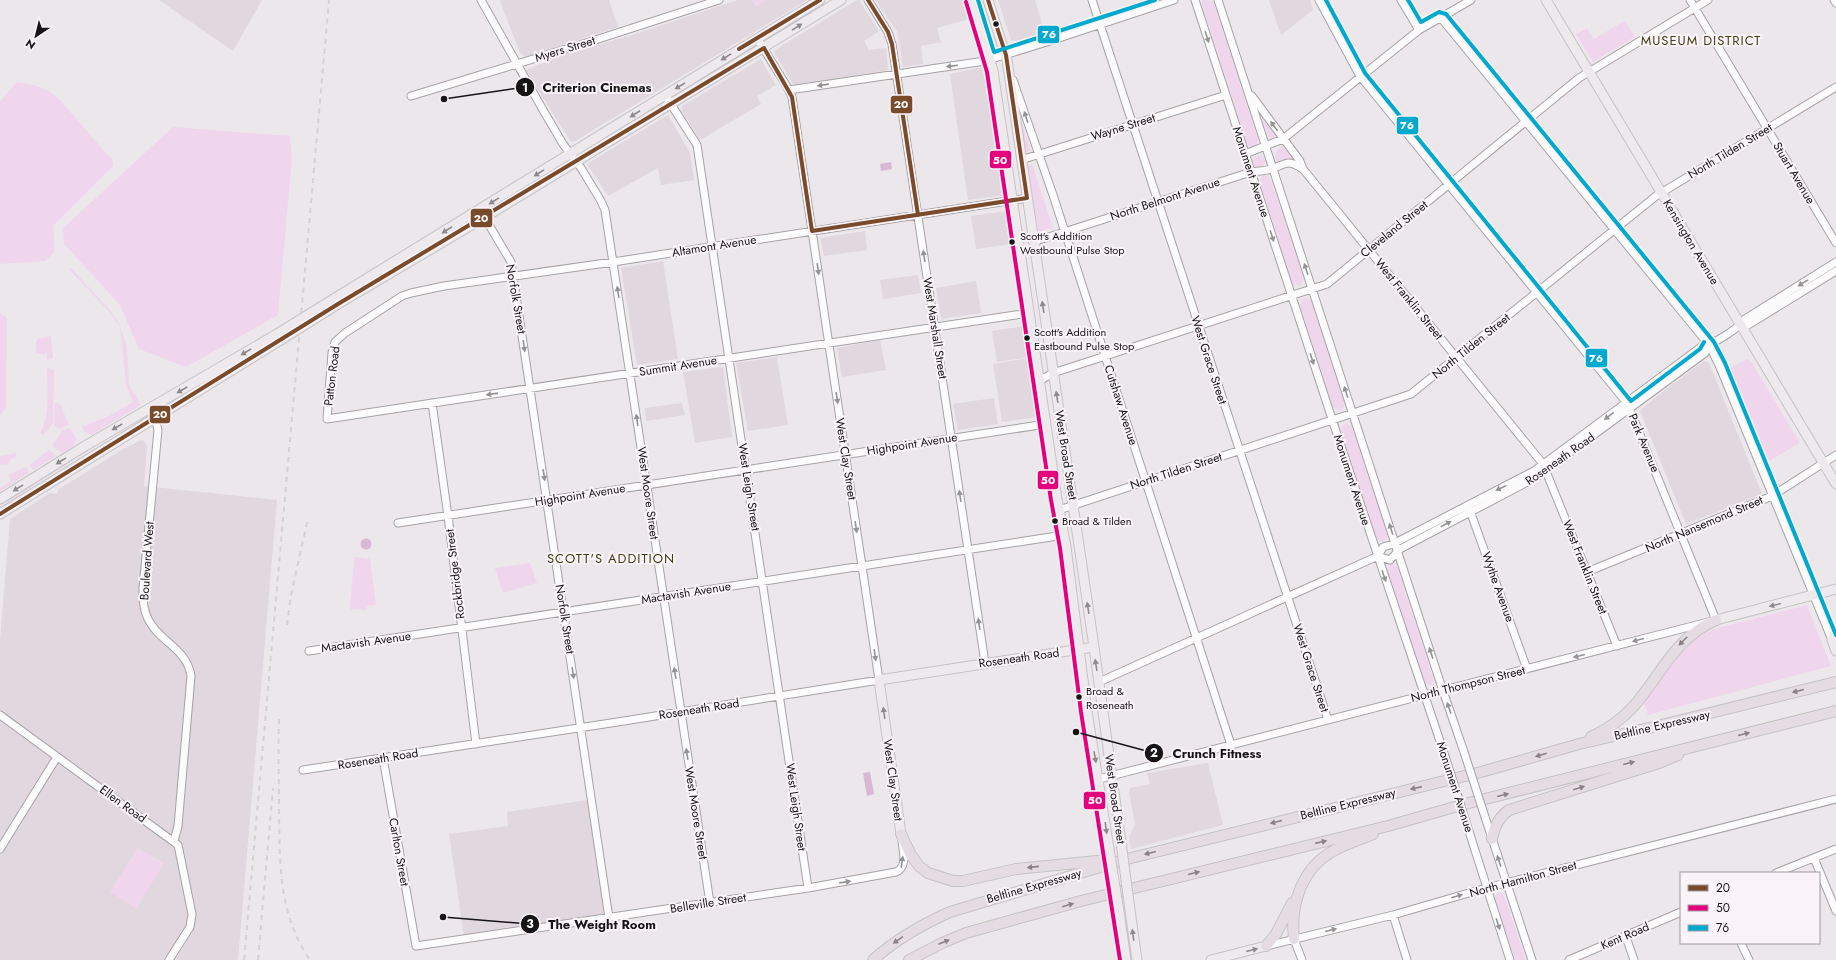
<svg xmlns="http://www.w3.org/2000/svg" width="1836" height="960" font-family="Jost,sans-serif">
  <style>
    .built { fill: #e1d7df }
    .green { fill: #f0d6ec }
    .water { fill: #dab7d3 }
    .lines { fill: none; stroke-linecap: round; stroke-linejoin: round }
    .minor-casing { stroke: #a6a2a5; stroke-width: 9 }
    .major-casing { stroke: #c5c3c4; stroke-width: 11 }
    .highway-casing { stroke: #c5c3c4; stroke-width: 12 }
    .minor { stroke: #fcfbfc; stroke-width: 7 }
    .major { stroke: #eee9ed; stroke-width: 9 }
    .highway { stroke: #e5dce3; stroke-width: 10 }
    .rail { stroke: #d2d2d2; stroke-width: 2; stroke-dasharray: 5 5; stroke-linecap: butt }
    .minor-bridge-casing { stroke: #a6a2a5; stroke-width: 9; stroke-linecap: butt }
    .major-bridge-casing { stroke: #c5c3c4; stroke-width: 11; stroke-linecap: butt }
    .minor-bridge { stroke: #fcfbfc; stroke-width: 7 }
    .major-bridge { stroke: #eee9ed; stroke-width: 9 }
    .bus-1-casing { stroke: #faf4f9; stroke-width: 7 }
    .bus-2-casing { stroke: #faf4f9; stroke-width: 7 }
    .bus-3-casing { stroke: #faf4f9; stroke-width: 7 }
    .bus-1 { stroke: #7a4b2a; stroke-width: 4 }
    .bus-2 { stroke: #e5007d; stroke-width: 4 }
    .bus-3 { stroke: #00a9ce; stroke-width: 4 }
    .oneway { fill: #8d898c }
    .oneway2 { fill: #949394 }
    .oneway3 { fill: #888286 }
    .bus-dot { fill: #161415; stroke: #faf4f9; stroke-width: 1.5 }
    .labels { text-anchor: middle; stroke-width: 4; stroke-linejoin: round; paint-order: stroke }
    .bus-label { font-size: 11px; fill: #161415; stroke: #faf4f9; text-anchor: start }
    .street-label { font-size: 12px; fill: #161415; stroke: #faf4f9 }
    .neighbourhood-label { font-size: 13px; letter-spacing: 1px; fill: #424017; stroke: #faf4f9 }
    .leader { fill: none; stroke: #161415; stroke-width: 1.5 }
    .callout-dot { fill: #161415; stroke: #faf4f9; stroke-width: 1.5 }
    .mark-label { font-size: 12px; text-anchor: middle; font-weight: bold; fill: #fff }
    .callout-label { font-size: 13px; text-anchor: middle; font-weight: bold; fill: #161415; stroke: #faf4f9; stroke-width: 4; stroke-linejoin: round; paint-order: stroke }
    .line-badge { stroke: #faf4f9; stroke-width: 1.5 }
    .badge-label { font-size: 11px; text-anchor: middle; font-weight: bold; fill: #fff }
  </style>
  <rect width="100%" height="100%" fill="#ece7eb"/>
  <path class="built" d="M159 0H262L233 51Z
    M502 0H609L618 27 529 56H525L520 53 500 1Z
    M738 0H807L575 141 571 142 525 70 573 52 629 36Z
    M857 0H859L879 31 864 41 869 50 886 48 888 70 799 85 793 84 774 52 775 50Z
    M875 0H963L969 19 937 28 941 42 921 46 923 64 903 67 897 31Z
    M998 0H1035L1045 33 1016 41 1011 40Z
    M1269 0H1310L1313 10 1281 35Z
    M761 59 776 85 757 96 761 104 700 140 681 110 682 106Z
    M983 67 986 69 1006 194 1005 195 968 200 950 74Z
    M668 115 690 153 694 180 661 185 658 168 608 196 587 164Z
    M1007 211 1012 244 976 249 971 216Z
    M865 231 867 250 824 256 820 238Z
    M663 261 678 359 637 365 621 268Z
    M918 275 921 293 883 299 880 280Z
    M976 281 981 313 941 319 936 288Z
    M1025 326 1030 357 997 362 992 331Z
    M880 340 886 370 842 377 837 348Z
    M777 357 788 425 748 431 736 363Z
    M1029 358 1038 417 1002 422 993 364Z
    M1704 361 1709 363 1762 494 1686 524 1640 411 1657 396Z
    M723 367 732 437 695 443 683 372Z
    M994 398 998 424 958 430 953 404Z
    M682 403 685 415 646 421 645 408Z
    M142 440 146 443 147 447 144 486 277 500 238 960H175L191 934 184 930 167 960H0V640L10 519 50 493 57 494 59 489 125 448Z
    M1208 763 1223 825 1131 849 1129 837 1135 824 1129 792 1130 788 1150 784 1147 773Z
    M588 800 605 915 464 936 449 834 508 826 507 812Z"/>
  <path class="green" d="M750 0H768L756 6Z
    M1202 0 1213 1 1258 139 1257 143 1254 146H1250L1247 143 1202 5Z
    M1624 21 1626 22 1635 37 1593 62 1576 34 1587 28 1594 39Z
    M17 82 34 85 47 90 60 100 113 161V166L53 226 55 251 46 261 0 264V101Z
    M1020 119 1031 150 1026 152 1025 151Z
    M1265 120H1267L1276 136 1269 138 1263 121Z
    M173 127 290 136 292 158 278 315 186 367 139 349 120 305 64 244 63 228Z
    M1282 145 1294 157 1293 159 1276 161 1275 154Z
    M1253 162a6 6 0 1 1 12 0a6 6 0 1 1-12 0Z
    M1032 164 1053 228 1038 232 1028 166Z
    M1264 175 1268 176 1271 180 1304 279 1300 286 1292 283 1260 183V179Z
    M71 268 110 310 119 324 127 347 129 384 141 405 91 435 85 432 82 427 109 416 133 402 126 385 120 327 108 310 69 270Z
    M1304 298H1308L1311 301 1345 403 1344 407 1341 410 1333 407 1300 305Z
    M0 313 7 318 6 408 0 415Z
    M51 336 53 358 47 360V354H36V342L38 339Z
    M1749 358 1800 443 1769 461 1730 368Z
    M47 368 54 370 53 424 43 435 40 433C51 413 47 389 47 368Z
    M55 402 60 404 69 425 59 429 54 426Z
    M1345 423 1352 426 1388 536 1383 542 1377 539 1341 430 1342 426Z
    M70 428 77 440 75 441 74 446 62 453 52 446 62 431Z
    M49 450 57 456 33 470 30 465Z
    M16 453 17 457 11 459 7 465 0 464V456Z
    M66 463 67 465 43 479 0 509V507L36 481Z
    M26 467 29 473 0 491V488L11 481 8 475Z
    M354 557 370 559 376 605 367 606V610L350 609Z
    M530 563 537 583 503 593 495 568Z
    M1391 564 1397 566 1434 681 1431 686 1425 684 1387 570Z
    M1807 605 1831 666 1648 715 1644 703 1677 654 1687 643 1697 637 1710 630Z
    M138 848 164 863 136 909 110 892Z
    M1500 892 1505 898 1526 960H1515L1495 900V896Z"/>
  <path class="water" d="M891 162 892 169 881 171 880 164Z
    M360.5 544a5.5 5.5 0 1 1 11 0a5.5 5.5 0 1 1-11 0Z
    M870 772 874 794 867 796 863 773Z"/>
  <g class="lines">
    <defs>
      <path id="minor" d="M481 0 543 110 563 144 581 168 601 201 605 210 710 903
        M868 0 888 32 892 44 985 663
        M1092 0 1328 720
        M1195 0 1332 419 1445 756
        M1218 0 1441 685 1464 752
        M1401 0 1419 30
        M1690 0 1836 243
        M1834 0 1836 3
        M1441 18 1709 345 1719 365 1832 640
        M1013 80 1053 195 1231 745
        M789 90 985 61 1050 41 1174 0
        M665 95 697 145 808 888
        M411 96 586 43 719 0
        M1252 96 1300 161 1303 169 1543 464 1617 646
        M1245 154 1283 139 1419 30 1471 0
        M1021 160 1226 95
        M1027 198 613 262 444 286 411 293 402 296 345 333 335 342 332 353 327 419 1029 313
        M482 213 511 262 609 918
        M1033 242 1251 172C1258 171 1267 171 1274 168 1288 162 1289 160 1303 169
        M1741 325H1748L1836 271
        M1039 381 1053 373 1327 284 1579 78 1708 0
        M432 403 448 516 476 744
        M149 408 155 418 158 430 143 588C143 599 143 609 148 619 159 642 187 648 191 676L178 826 174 841
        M1469 508 1527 669
        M1059 510 1411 394 1656 196 1836 87
        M398 523 1046 424
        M1378 556 1390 560 1400 549 1535 478 1705 353 1709 345
        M1587 572 1772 496 1836 455
        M309 651 1064 535
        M1099 682 1378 556 1383 547 1393 544 1534 471 1701 347C1714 344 1738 329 1745 319L1836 262
        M0 715 178 845 192 914 190 927 169 960
        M383 758 416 946 808 888 896 872C908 867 903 851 902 841
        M303 770 624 721 879 680 792 97 786 85 757 38
        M1099 779 1716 620 1627 403 1360 76 1319 0
        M1485 817 1532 960
        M1466 822 1510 960
        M0 849 57 757
        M1814 858 1836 911
        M1776 873 1836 849
        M1393 915 1407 960
        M1626 937 1634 960
        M1294 939 1302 960
        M1741 943 1749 960
        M1266 946 1393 915 1486 888 1836 799
        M1569 960 1681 912"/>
      <path id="major" d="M972 0 993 71 1057 499 1066 547 1087 711 1109 849
        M988 0 1007 60 1093 640 1121 842
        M1546 0 1836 484
        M340 295 820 0
        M338 304 485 217 841 0
        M0 499 85 446 277 334
        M0 514 279 341
        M1716 620 1836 589
        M1836 630 1832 640 1836 651
        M901 834 879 680 1094 647
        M1130 910 1137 960
        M1119 912 1126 960
        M1211 960 1266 946"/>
      <path id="highway" d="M1591 737C1606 730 1622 719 1633 707 1662 674 1674 638 1716 620
        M901 834 911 855 919 866 928 873 953 881H963L1016 869 1107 860
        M1492 839C1494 827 1499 817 1509 810L1659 763 1678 755
        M1294 939C1290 904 1302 867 1335 850 1347 843 1360 840 1373 834
        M1266 946 1276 934 1292 903
        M873 960C896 939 921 925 950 912L1127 859 1481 772 1579 744 1649 728 1836 682
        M909 960 942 943 966 933 1081 901 1388 826 1465 804 1836 711"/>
    </defs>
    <use href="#minor" class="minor-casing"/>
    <use href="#major" class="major-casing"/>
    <use href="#highway" class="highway-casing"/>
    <use href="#minor" class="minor"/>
    <use href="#major" class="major"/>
    <use href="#highway" class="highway"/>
    <path class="rail" d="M287 625 291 595 308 518
      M279 719C278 749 279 780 279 811 280 865 278 913 310 960
      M244 960 329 0
      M258 960 273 788"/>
    <defs>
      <path id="minor-bridge" d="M1464 752 1485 817
        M1445 756 1466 822"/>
      <path id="major-bridge" d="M277 334 340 295
        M279 341 338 304
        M1121 842 1130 910
        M1109 849 1119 912"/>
    </defs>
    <use href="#minor-bridge" class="minor-bridge-casing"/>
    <use href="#major-bridge" class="major-bridge-casing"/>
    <use href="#minor-bridge" class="minor-bridge"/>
    <use href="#major-bridge" class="major-bridge"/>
    <defs>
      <path id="bus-1" d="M868 0 888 32 892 44 918 215
        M739 49 820 0
        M0 514 338 304 764 48 792 97 812 231 1027 198 1006 55 988 0"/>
      <path id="bus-2" d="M966 2 987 72 1051 500 1060 548 1081 712 1120 960"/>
      <path id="bus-3" d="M978 0 994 52 1155 0
        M1326 0 1365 73 1631 401 1700 349 1704 342
        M1408 0 1421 22 1439 12 1446 14 1714 342 1725 363 1836 635"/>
    </defs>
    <use href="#bus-1" class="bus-1-casing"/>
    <use href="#bus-2" class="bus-2-casing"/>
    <use href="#bus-3" class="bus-3-casing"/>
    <use href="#bus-1" class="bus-1"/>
    <use href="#bus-2" class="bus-2"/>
    <use href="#bus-3" class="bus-3"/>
  </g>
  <defs><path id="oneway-solid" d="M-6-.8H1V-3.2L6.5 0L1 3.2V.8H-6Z"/></defs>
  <g class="oneway">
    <use href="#oneway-solid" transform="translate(797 27) rotate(-32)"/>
    <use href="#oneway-solid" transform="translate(726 57) rotate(148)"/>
    <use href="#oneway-solid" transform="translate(680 86) rotate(149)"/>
    <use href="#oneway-solid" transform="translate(635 114) rotate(147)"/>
    <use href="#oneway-solid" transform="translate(539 173) rotate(148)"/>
    <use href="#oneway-solid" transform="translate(494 201) rotate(148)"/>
    <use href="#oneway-solid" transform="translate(447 230) rotate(148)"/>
    <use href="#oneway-solid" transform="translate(1043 307) rotate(-99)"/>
    <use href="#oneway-solid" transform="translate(246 352) rotate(149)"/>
    <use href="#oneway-solid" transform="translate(182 390) rotate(150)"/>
    <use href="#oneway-solid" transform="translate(1057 397) rotate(-99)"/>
    <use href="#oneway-solid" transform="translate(117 427) rotate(150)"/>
    <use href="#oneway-solid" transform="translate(61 461) rotate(148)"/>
    <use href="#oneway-solid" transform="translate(18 488) rotate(148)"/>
    <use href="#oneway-solid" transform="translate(1775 605) rotate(166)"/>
    <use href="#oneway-solid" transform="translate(1088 608) rotate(-99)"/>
    <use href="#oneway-solid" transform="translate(1096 665) rotate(-99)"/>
    <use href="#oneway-solid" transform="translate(884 713) rotate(-98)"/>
    <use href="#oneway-solid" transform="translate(1095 757) rotate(80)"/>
    <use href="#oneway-solid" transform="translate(1106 828) rotate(82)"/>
    <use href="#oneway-solid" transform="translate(1133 935) rotate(-98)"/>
    <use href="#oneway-solid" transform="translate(1252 950) rotate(-14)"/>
  </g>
  <g class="oneway2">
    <use href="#oneway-solid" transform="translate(1207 37) rotate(72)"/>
    <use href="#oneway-solid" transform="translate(952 66) rotate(173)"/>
    <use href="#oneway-solid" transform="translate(823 85) rotate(172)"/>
    <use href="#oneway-solid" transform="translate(1026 117) rotate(-108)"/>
    <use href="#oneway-solid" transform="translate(1274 126) rotate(-126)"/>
    <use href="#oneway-solid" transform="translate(1272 236) rotate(72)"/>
    <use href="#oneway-solid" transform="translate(924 256) rotate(-99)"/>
    <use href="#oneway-solid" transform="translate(818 269) rotate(82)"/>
    <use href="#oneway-solid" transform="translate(1306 269) rotate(-108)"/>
    <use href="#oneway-solid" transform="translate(1803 283) rotate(148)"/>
    <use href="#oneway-solid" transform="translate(618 292) rotate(-99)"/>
    <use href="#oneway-solid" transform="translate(524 346) rotate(82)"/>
    <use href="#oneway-solid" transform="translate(1312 359) rotate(72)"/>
    <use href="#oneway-solid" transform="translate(1346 392) rotate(-108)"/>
    <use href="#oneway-solid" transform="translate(492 394) rotate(172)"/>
    <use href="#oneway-solid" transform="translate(837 398) rotate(81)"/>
    <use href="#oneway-solid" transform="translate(1609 416) rotate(143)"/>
    <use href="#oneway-solid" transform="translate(637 420) rotate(-98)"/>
    <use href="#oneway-solid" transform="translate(544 475) rotate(81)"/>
    <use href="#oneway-solid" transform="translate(1501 488) rotate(154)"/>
    <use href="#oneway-solid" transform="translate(960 496) rotate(-98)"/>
    <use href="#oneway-solid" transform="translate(1446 524) rotate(-28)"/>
    <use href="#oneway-solid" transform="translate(856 527) rotate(81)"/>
    <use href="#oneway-solid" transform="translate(1391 529) rotate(-108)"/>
    <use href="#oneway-solid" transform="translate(1384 576) rotate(71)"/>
    <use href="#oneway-solid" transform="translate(979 624) rotate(-99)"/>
    <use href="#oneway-solid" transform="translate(1638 640) rotate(165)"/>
    <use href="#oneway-solid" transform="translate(1431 653) rotate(-108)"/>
    <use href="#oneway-solid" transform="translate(875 655) rotate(82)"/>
    <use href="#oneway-solid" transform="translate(1579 656) rotate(166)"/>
    <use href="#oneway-solid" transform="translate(573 673) rotate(81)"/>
    <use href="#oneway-solid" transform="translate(675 673) rotate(-99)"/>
    <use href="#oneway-solid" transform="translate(1449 708) rotate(-109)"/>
    <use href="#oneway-solid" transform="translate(687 754) rotate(-99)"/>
    <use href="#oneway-solid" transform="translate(1499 861) rotate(-108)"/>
    <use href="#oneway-solid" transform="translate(902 862) rotate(-82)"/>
    <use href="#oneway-solid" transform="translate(845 882) rotate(-9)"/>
    <use href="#oneway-solid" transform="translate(1457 896) rotate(-16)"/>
    <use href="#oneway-solid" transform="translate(1498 924) rotate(72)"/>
    <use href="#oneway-solid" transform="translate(1331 930) rotate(-14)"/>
  </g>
  <g class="oneway3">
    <use href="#oneway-solid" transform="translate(1683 641) rotate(134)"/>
    <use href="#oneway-solid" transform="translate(1798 691) rotate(166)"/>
    <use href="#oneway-solid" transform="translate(1744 734) rotate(-14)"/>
    <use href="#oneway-solid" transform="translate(1541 755) rotate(164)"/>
    <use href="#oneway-solid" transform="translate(1629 763) rotate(-14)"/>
    <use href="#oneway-solid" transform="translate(1416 788) rotate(167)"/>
    <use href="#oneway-solid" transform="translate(1579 788) rotate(-17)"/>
    <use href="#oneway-solid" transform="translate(1503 795) rotate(-14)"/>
    <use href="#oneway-solid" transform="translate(1276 822) rotate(166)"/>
    <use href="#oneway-solid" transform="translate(1321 842) rotate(-13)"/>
    <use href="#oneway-solid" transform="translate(1150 853) rotate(166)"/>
    <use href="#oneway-solid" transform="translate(1033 867) rotate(174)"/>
    <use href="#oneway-solid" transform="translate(1194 873) rotate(-14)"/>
    <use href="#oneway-solid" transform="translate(1068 905) rotate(-16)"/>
    <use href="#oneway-solid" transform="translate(898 940) rotate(145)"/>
    <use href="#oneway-solid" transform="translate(944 942) rotate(-23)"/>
  </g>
  <g class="bus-dot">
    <circle cx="996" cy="24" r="3.5"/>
    <circle cx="1012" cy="242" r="3.5"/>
    <circle cx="1027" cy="338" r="3.5"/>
    <circle cx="1055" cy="521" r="3.5"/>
    <circle cx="1079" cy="697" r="3.5"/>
  </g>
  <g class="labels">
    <g class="bus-label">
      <text x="1020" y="240">Scott's Addition<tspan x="1020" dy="14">Westbound Pulse Stop</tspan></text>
      <text x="1034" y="336">Scott's Addition<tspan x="1034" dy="14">Eastbound Pulse Stop</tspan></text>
      <text x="1062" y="525">Broad &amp; Tilden</text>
      <text x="1086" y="695">Broad &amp;<tspan x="1086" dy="14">Roseneath</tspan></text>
    </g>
    <g class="street-label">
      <text transform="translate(565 49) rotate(-17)" y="4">Myers Street</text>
      <text transform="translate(1123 127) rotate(-17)" y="4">Wayne Street</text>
      <text transform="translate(1730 151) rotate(-31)" y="4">North Tilden Street</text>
      <text transform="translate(1251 172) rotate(72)" y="4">Monument Avenue</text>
      <text transform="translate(1794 173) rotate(59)" y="4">Stuart Avenue</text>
      <text transform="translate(1165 199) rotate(-18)" y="4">North Belmont Avenue</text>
      <text transform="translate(1394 229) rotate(-39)" y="4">Cleveland Street</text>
      <text transform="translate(1691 242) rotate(59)" y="4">Kensington Avenue</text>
      <text transform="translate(714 246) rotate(-9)" y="4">Altamont Avenue</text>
      <text transform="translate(516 299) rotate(80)" y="4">Norfolk Street</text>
      <text transform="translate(1409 299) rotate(51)" y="4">West Franklin Street</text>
      <text transform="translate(935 328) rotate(81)" y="4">West Marshall Street</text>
      <text transform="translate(1471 346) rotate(-39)" y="4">North Tilden Street</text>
      <text transform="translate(1209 360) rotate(72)" y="4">West Grace Street</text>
      <text transform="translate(678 366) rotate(-9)" y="4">Summit Avenue</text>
      <text transform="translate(332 376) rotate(-83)" y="4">Patton Road</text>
      <text transform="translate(1121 405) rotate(72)" y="4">Cutshaw Avenue</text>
      <text transform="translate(1644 443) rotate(67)" y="4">Park Avenue</text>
      <text transform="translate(912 444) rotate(-9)" y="4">Highpoint Avenue</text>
      <text transform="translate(1066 455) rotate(81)" y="4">West Broad Street</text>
      <text transform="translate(846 459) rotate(81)" y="4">West Clay Street</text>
      <text transform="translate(1560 459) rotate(-35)" y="4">Roseneath Road</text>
      <text transform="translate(1176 471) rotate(-18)" y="4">North Tilden Street</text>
      <text transform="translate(1352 480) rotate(72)" y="4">Monument Avenue</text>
      <text transform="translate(749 487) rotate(81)" y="4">West Leigh Street</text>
      <text transform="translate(648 493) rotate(82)" y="4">West Moore Street</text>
      <text transform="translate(580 495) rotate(-9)" y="4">Highpoint Avenue</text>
      <text transform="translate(1704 524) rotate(-23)" y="4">North Nansemond Street</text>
      <text transform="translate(147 561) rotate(-86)" y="4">Boulevard West</text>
      <text transform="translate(1585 567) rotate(68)" y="4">West Franklin Street</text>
      <text transform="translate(455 574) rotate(-97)" y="4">Rockbridge Street</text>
      <text transform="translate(1498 587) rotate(70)" y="4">Wythe Avenue</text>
      <text transform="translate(686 593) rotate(-9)" y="4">Mactavish Avenue</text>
      <text transform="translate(565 619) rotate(81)" y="4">Norfolk Street</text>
      <text transform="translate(366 642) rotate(-8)" y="4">Mactavish Avenue</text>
      <text transform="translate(1019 658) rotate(-8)" y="4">Roseneath Road</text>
      <text transform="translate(1311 668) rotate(72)" y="4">West Grace Street</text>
      <text transform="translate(1468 684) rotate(-14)" y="4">North Thompson Street</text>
      <text transform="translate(699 709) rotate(-9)" y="4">Roseneath Road</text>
      <text transform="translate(1662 725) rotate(-13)" y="4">Beltline Expressway</text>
      <text transform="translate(378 759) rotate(-9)" y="4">Roseneath Road</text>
      <text transform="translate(893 780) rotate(82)" y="4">West Clay Street</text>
      <text transform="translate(1455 787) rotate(72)" y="4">Monument Avenue</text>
      <text transform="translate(1115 799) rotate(82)" y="4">West Broad Street</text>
      <text transform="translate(123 804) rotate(36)" y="4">Ellen Road</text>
      <text transform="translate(1348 804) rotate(-14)" y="4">Beltline Expressway</text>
      <text transform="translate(796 807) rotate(82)" y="4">West Leigh Street</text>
      <text transform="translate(696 813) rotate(81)" y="4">West Moore Street</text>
      <text transform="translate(399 852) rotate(80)" y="4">Carlton Street</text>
      <text transform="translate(1523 879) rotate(-15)" y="4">North Hamilton Street</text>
      <text transform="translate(1034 886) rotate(-16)" y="4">Beltline Expressway</text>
      <text transform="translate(708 903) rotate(-9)" y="4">Belleville Street</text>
      <text transform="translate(1625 936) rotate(-23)" y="4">Kent Road</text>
    </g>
    <g class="neighbourhood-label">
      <text x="1701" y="45">MUSEUM DISTRICT</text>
      <text x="611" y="563">SCOTT'S ADDITION</text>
    </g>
  </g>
  <path class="leader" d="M444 99L525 87M1076 732L1154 753M443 917L530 924"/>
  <g class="callout-dot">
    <circle cx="444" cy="99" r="4"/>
    <circle cx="1076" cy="732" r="4"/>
    <circle cx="443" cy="917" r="4"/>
    <circle cx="525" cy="87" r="10"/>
    <circle cx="1154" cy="753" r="10"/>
    <circle cx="530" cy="924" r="10"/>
  </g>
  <g class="mark-label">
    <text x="525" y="92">1</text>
    <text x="1154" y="757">2</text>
    <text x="530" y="928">3</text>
  </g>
  <g class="callout-label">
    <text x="597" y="92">Criterion Cinemas</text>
    <text x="1217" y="758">Crunch Fitness</text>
    <text x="602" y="929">The Weight Room</text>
  </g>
  <g class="line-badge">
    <rect x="1037" y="25" width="23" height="19" rx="4" fill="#00a9ce"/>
    <rect x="890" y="95" width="23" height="19" rx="4" fill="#7a4b2a"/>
    <rect x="1396" y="116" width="23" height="19" rx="4" fill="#00a9ce"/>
    <rect x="989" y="150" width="23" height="19" rx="4" fill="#e5007d"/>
    <rect x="470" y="208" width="23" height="20" rx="4" fill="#7a4b2a"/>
    <rect x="1585" y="348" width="23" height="20" rx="4" fill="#00a9ce"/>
    <rect x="149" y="405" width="22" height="19" rx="4" fill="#7a4b2a"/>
    <rect x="1037" y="470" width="22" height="20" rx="4" fill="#e5007d"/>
    <rect x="1083" y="791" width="23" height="19" rx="4" fill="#e5007d"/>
  </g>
  <g class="badge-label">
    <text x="1049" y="38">76</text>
    <text x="901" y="108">20</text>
    <text x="1407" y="129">76</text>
    <text x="1000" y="164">50</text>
    <text x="481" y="222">20</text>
    <text x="1596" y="362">76</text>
    <text x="160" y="418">20</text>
    <text x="1048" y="484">50</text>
    <text x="1095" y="804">50</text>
  </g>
  <rect x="1680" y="872" width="140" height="72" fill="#faf4f9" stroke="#9f9a9e"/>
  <rect x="1688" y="885" width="20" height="6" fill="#7a4b2a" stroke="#9f9a9e"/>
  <text x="1716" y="892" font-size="12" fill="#161415">20</text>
  <rect x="1688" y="905" width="20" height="6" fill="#e5007d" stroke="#9f9a9e"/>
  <text x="1716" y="912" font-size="12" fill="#161415">50</text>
  <rect x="1688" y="925" width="20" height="6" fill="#00a9ce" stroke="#9f9a9e"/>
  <text x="1716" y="932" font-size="12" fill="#161415">76</text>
  <g transform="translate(36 36) rotate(215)" stroke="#faf4f9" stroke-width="3" paint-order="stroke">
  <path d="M0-3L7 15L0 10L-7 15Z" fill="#161415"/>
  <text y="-6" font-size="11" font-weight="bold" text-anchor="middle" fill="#161415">N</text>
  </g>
</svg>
